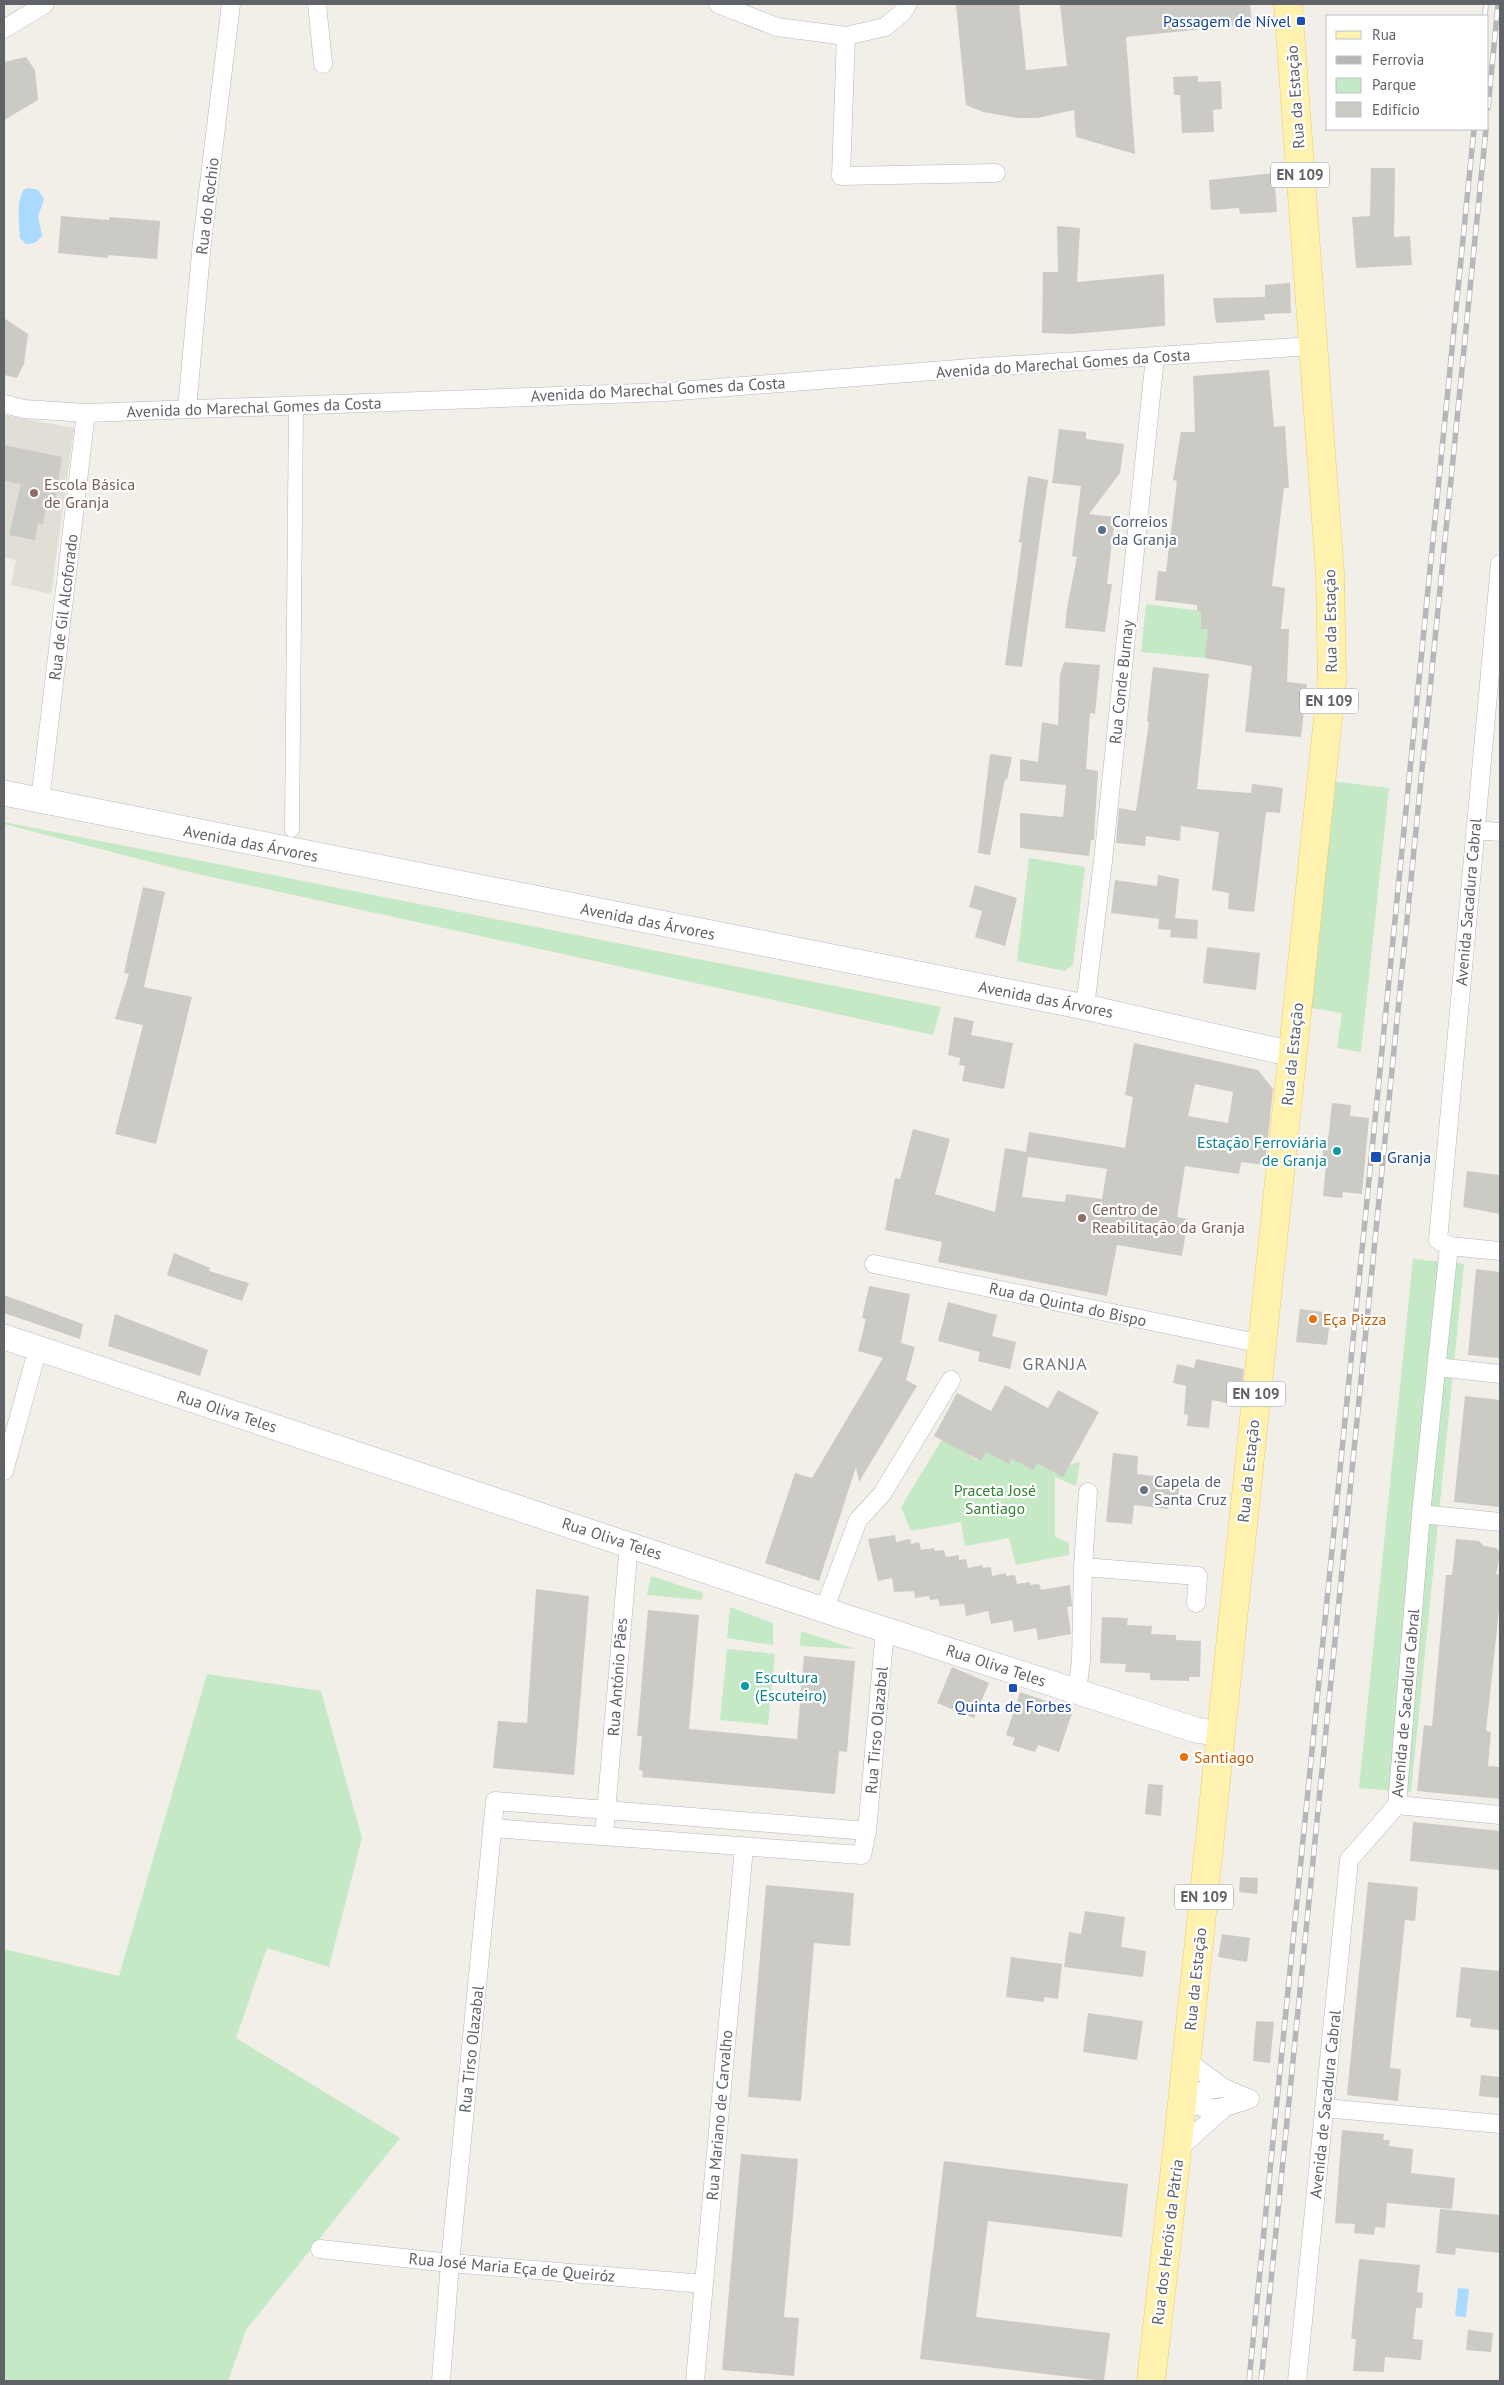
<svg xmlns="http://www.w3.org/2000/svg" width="1504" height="2385" font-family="'PT Sans',sans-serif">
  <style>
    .education { fill: #e1ded6 }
    .green { fill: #c5e8c5 }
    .water { fill: #aadaff }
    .building { fill: #cccac5; fill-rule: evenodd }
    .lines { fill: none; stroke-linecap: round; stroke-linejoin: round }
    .pedestrian-casing { stroke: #b5b8bc; stroke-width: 15 }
    .minor-casing { stroke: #b5b8bc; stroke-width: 19 }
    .secondary-casing { stroke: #b6babf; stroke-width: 26 }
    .primary-casing { stroke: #f2c960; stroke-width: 29 }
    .pedestrian { stroke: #fff; stroke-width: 14 }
    .minor { stroke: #fff; stroke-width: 18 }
    .secondary { stroke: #fff; stroke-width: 25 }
    .primary { stroke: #fff2af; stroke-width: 28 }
    .rail-casing { stroke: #b6b7b8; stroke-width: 5.5 }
    .rail { stroke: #fff; stroke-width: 4; stroke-dasharray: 11; stroke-linecap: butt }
    .transit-dot { fill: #1a4fb4; stroke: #fff; stroke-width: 2 }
    .education-dot { fill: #8d6e63; stroke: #fff; stroke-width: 2 }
    .service-dot { fill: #5c6f8a; stroke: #fff; stroke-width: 2 }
    .culture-dot { fill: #0f9aa8; stroke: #fff; stroke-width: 2 }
    .food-dot { fill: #e8710a; stroke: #fff; stroke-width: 2 }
    .worship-dot { fill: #6b7280; stroke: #fff; stroke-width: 2 }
    .labels { text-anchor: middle; stroke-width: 4.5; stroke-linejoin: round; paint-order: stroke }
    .shield { fill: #fff; stroke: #8f9295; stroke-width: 1 }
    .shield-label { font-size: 15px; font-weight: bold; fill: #5f6368 }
    .transit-label { font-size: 16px; fill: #164399; stroke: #fff; text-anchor: end }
    .street-label { font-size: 16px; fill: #5f6368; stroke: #fff }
    .education-label { font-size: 16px; fill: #785e54; stroke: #fff; text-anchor: start }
    .service-label { font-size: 16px; fill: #4e5e75; stroke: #fff; text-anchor: start }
    .culture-label { font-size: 16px; fill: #0d838f; stroke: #fff; text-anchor: end }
    .food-label { font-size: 16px; fill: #c56008; stroke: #fff; text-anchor: start }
    .worship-label { font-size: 16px; fill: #5b616d; stroke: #fff; text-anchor: start }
    .park-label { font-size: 16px; fill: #348238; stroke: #fff }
    .neighbourhood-label { font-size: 18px; letter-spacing: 1px; fill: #70757a; stroke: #fff }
  </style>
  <rect width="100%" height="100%" fill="#f1efe8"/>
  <path class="education" d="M4 415 74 428 51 594 11 585 16 560 4 557Z"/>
  <path class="green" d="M1146 604 1217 613 1214 659 1141 652Z
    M1330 781 1389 788 1361 1052 1337 1048 1342 1013 1305 1007Z
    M4 822 941 1007 933 1035 193 873 4 824Z
    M1029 858 1085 867 1073 965 1064 971 1017 961Z
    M1413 1259 1464 1264 1411 1792 1359 1788Z
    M943 1438 977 1460 985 1446 1062 1467 1080 1462 1076 1486 1055 1477V1537L1069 1543V1555L1016 1565 1009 1538 965 1546 961 1522 911 1531 901 1507Z
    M651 1576 703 1593 702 1600 647 1595Z
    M730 1607 773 1623V1645L727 1638Z
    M801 1631 855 1649 800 1646Z
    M727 1649 775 1654 768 1725 720 1720Z
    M207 1674 321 1691 362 1838 329 1967 267 1948 236 2038 400 2138 246 2330 228 2381H4V1949L119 1976Z"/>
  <path class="water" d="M28 188 38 190 44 199 38 217 42 235C38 242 34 244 26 244L20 238C19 222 16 205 23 190Z
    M1458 2288 1469 2289 1466 2317 1455 2316Z"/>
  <path class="building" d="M956 4H1019L1026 70 1067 66 1060 4H1250L1252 24 1126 37 1135 154 1076 137 1074 110 1037 118H1018L983 112 966 105Z
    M26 57 35 70 38 100 4 120V62Z
    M1198 76V82L1221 81 1222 109 1213 110 1214 132 1182 133 1180 95H1174L1173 77Z
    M1371 168H1395L1394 237 1410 236 1412 265 1356 268 1352 217 1370 216Z
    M1274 173 1277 212 1240 214 1239 208 1211 210 1209 180Z
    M61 216 109 220V217L160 221 157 259 108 255V258L58 253Z
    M1057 226 1080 228 1077 282 1164 274 1165 326 1072 334 1042 333 1043 272H1058Z
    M1290 283 1291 313 1264 314 1265 320 1216 323 1213 298 1265 297V285Z
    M4 318 28 334 24 364 17 378 4 375Z
    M1269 370 1274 427 1285 426 1289 488H1284L1272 586 1285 588 1281 629H1289L1287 682 1307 684 1301 737 1245 732 1252 666 1205 658 1208 629H1201V611H1197V605L1155 600 1158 571 1166 572 1177 481 1173 480 1181 432H1195L1193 376Z
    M1059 429 1086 432V439L1124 444 1120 473 1089 514 1115 517 1107 584H1112L1105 632 1065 628 1067 608 1077 557 1072 556 1081 486 1052 483Z
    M4 445 62 457 55 502 47 501 43 524 38 523 35 540 9 535 21 484 4 481Z
    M1028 476 1048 480 1022 667 1005 665 1022 543 1019 542Z
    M1064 662 1100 665 1095 714 1090 713 1086 769 1098 771 1094 840H1091L1089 856 1020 848V813L1063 817 1066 785 1020 781V759L1038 762 1042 722 1058 725 1060 675Z
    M1153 667 1209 674 1197 789 1251 793 1252 784 1283 788 1280 813 1266 812 1254 912 1228 909 1229 893 1212 890 1219 832 1181 826 1180 841 1146 836 1145 846 1116 843 1119 808 1136 811 1149 722 1147 721Z
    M990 754 1012 757 1007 780 1005 779 990 855 978 853Z
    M1158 875 1179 879 1175 918 1198 920 1197 939 1170 937 1171 930 1158 929 1159 919 1111 913 1115 880 1157 886Z
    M975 885 1017 898 1005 946 975 937 982 911 969 907Z
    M143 887 165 892 144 987 192 997 156 1144 115 1134 143 1025 115 1019 129 974 124 973Z
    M1207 947 1260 953 1256 990 1203 983Z
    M954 1017 974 1021 971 1035 1013 1043 1004 1089 962 1081 965 1066 959 1065 960 1058 948 1055Z
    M1134 1043 1258 1070 1273 1089 1265 1165 1241 1162 1239 1174 1185 1166 1177 1217 1188 1219 1182 1256 1117 1245 1107 1296 938 1262 942 1242 885 1230 895 1178 900 1179 913 1129 950 1139 935 1194 995 1212 1005 1148 1026 1152 1029 1132 1125 1148 1133 1097 1125 1095ZM1195 1084 1233 1092 1228 1123 1188 1116ZM1028 1157 1107 1169 1102 1199 1066 1194 1065 1202 1022 1197Z
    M1332 1103 1351 1105 1350 1116 1369 1118 1362 1194 1343 1192 1342 1198 1323 1196 1326 1163H1322L1324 1139 1328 1140Z
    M1467 1171 1500 1175V1214L1463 1207Z
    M174 1253 210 1268 209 1271 249 1283 242 1301 167 1275Z
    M1476 1269 1500 1272V1358L1468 1355Z
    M869 1286 910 1294 901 1343 915 1347 906 1380 917 1386 859 1482 856 1467 819 1581 765 1563 795 1473 812 1478 883 1358 858 1351 866 1319 862 1318Z
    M4 1295 83 1324 80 1339 4 1313Z
    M948 1302 997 1315 992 1336 1016 1342 1010 1369 978 1361 980 1352 938 1341Z
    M1300 1309 1331 1313 1327 1345 1296 1342Z
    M115 1314 208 1350 200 1376 108 1346Z
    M1196 1359 1244 1369 1240 1406 1212 1400 1209 1428 1187 1426 1188 1415 1184 1414 1186 1386 1173 1383 1177 1364 1194 1368Z
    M1005 1385 1048 1408 1058 1390 1099 1412 1063 1477 1037 1463 1033 1470 1012 1459 1009 1464 986 1452 981 1461 934 1436 957 1393 991 1411Z
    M1465 1396 1500 1400 1499 1507 1454 1502Z
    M1113 1453 1138 1456 1137 1474 1180 1479 1178 1501 1168 1500V1509L1134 1505 1132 1524 1106 1522Z
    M895 1535 896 1542 910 1539 911 1544 919 1542 921 1550 934 1548 935 1551 944 1550 946 1557 959 1555V1560L966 1559 968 1568 982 1565 983 1568 991 1567 992 1576 1006 1573V1576L1015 1575 1017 1584 1030 1582V1585L1039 1584 1041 1590 1070 1585 1072 1606 1067 1607 1071 1634 1038 1640 1036 1628 1014 1632 1012 1620 991 1624 988 1611 966 1616 964 1604 940 1606 938 1599 930 1600 929 1596 915 1598 914 1591 894 1592 892 1578 878 1581 868 1539Z
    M1456 1539 1479 1541 1484 1546 1497 1548 1500 1554 1496 1574 1500 1575V1601L1486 1731 1491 1732 1488 1766 1500 1767V1799L1417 1791 1424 1725 1432 1726 1446 1575H1452Z
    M536 1589 589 1596 574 1775 493 1768 498 1721 527 1723Z
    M648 1610 699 1615 689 1729 797 1739 804 1656 855 1661 847 1752 839 1751 835 1794 642 1777 643 1771 639 1770 642 1736H637Z
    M1102 1617 1128 1618 1127 1625 1152 1626 1151 1634 1176 1635V1640L1201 1641 1200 1677H1189V1681L1150 1680V1673L1125 1672 1126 1664 1100 1663Z
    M952 1667 989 1683 974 1718 937 1703Z
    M1020 1692 1073 1710 1059 1752 1038 1745 1035 1752 1012 1745 1015 1738 1006 1735Z
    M1148 1784 1163 1785 1161 1816 1145 1814Z
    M1413 1822 1500 1831V1870L1410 1861Z
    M1240 1877 1258 1878 1257 1894 1239 1892Z
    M1368 1882 1418 1887 1415 1921 1405 1920 1394 2026 1390 2068 1401 2069 1398 2101 1347 2095Z
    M766 1885 854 1893 850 1946 814 1943 801 2101 748 2097Z
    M1085 1911 1125 1917 1121 1947 1146 1951 1143 1977 1064 1967 1069 1932 1081 1934Z
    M1222 1934 1250 1938 1247 1962 1218 1957Z
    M1011 1957 1062 1964 1058 1999 1044 1997V2002L1006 1997Z
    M1461 1967 1500 1971V2030L1470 2027 1471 2019 1456 2017Z
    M1088 2013 1143 2021 1137 2060 1083 2052Z
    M1256 2021 1274 2022 1270 2063 1253 2061Z
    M1481 2075 1500 2077V2098L1479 2096Z
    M1342 2130 1384 2134 1383 2140H1390L1389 2146 1413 2149 1411 2173 1455 2178 1452 2209 1387 2203 1385 2228 1375 2227 1374 2235 1354 2233 1355 2224 1335 2223Z
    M741 2154 798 2159 784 2317 799 2318 794 2376 722 2370Z
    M944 2161 1128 2184 1122 2237 988 2221 976 2317 1110 2333 1104 2381 920 2359Z
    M1440 2209 1500 2215V2253L1456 2248 1455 2255 1436 2253Z
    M1359 2259 1420 2265 1417 2292 1423 2293 1422 2308H1416L1413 2339 1423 2340 1421 2360 1385 2357 1384 2372 1353 2371 1356 2339H1351Z
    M1468 2330 1493 2333 1491 2352 1466 2350Z"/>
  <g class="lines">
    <defs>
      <path id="pedestrian" d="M292 830 296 405"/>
      <path id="minor" d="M317 4 323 64
        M718 4 777 27 846 36 885 27 903 12 908 4
        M4 29 45 4
        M846 36 841 176 996 173
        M4 404 24 409 86 413 666 392 983 367 1313 346
        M187 409 202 242 231 4
        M1500 564 1438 1240 1449 1246 1500 1251
        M40 801 86 413
        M1475 830 1500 832
        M1085 1007 1103 861 1155 357
        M874 1264 1262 1344
        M1437 1367 1500 1374
        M4 1471 38 1348
        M1421 1514 1500 1522
        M1083 1567 1198 1576 1196 1603
        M824 1610 858 1520 882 1494 951 1380
        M1077 1692 1081 1660 1083 1567 1088 1492
        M1397 1805 1500 1815
        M492 1828 862 1855 867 1831 885 1629
        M604 1835 629 1544
        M1186 2060 1224 2088 1250 2099
        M1182 2102C1211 2112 1222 2109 1250 2099
        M1182 2102 1200 2091 1224 2088
        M1324 2108 1500 2124
        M1177 2150 1223 2109
        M320 2249 450 2263 704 2284
        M441 2381 450 2263 495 1801 867 1831
        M695 2381 744 1848
        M1297 2381 1349 1860 1397 1805 1421 1514 1449 1246"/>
      <path id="secondary" d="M4 793 1085 1007 1292 1054
        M4 1337 824 1610 1196 1730 1221 1734"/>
      <path id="primary" d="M1151 2381 1177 2150 1332 680 1330 574 1288 4"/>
    </defs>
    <use href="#pedestrian" class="pedestrian-casing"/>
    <use href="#minor" class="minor-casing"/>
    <use href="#secondary" class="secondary-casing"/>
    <use href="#primary" class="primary-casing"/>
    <use href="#pedestrian" class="pedestrian"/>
    <use href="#minor" class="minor"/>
    <use href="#secondary" class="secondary"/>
    <use href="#primary" class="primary"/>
    <defs>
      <path id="rail" d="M1485 16 1486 4
        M1488 108 1498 4
        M1249 2381 1474 129
        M1261 2381 1486 129"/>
    </defs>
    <use href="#rail" class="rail-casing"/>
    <use href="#rail" class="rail"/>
  </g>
  <g class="transit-dot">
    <rect x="1296" y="16" width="10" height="10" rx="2.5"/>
    <rect x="1370" y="1151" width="12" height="12" rx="2.5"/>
    <rect x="1008" y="1683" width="10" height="10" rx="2.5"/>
  </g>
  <g class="education-dot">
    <circle cx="34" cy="493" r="5"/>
    <circle cx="1082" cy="1218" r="5"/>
  </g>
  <circle class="service-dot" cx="1102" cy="530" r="5"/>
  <g class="culture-dot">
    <circle cx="1337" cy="1151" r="5"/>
    <circle cx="745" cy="1686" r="5"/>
  </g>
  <g class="food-dot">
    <circle cx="1313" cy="1319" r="5"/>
    <circle cx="1184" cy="1757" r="5"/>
  </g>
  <circle class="worship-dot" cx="1144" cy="1490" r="5"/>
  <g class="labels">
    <g class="shield">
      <rect x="1271" y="162.5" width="58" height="25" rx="4"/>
      <rect x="1300" y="688.5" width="58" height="25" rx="4"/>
      <rect x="1227" y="1381.5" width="58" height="25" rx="4"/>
      <rect x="1175" y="1884.5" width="58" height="25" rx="4"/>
    </g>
    <g class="shield-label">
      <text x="1300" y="180">EN 109</text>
      <text x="1329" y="706">EN 109</text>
      <text x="1256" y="1399">EN 109</text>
      <text x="1204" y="1902">EN 109</text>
    </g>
    <g class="transit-label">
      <text x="1291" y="27">Passagem de Nível</text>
      <text x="1387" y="1163" text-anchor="start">Granja</text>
      <text x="1013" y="1712" text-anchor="middle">Quinta de Forbes</text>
    </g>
    <g class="street-label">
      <text transform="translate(1295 97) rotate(-94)" y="6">Rua da Estação</text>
      <text transform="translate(207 206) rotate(-83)" y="6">Rua do Rochio</text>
      <text transform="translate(1063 363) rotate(-4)" y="6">Avenida do Marechal Gomes da Costa</text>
      <text transform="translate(658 389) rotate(-3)" y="6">Avenida do Marechal Gomes da Costa</text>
      <text transform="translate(254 407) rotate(-2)" y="6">Avenida do Marechal Gomes da Costa</text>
      <text transform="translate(63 607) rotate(-83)" y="6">Rua de Gil Alcoforado</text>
      <text transform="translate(1330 621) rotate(-91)" y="6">Rua da Estação</text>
      <text transform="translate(1121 682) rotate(-84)" y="6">Rua Conde Burnay</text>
      <text transform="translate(251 843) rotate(11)" y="6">Avenida das Árvores</text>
      <text transform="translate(1468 902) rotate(-85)" y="6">Avenida Sacadura Cabral</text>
      <text transform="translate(648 921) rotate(11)" y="6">Avenida das Árvores</text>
      <text transform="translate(1046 999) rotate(11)" y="6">Avenida das Árvores</text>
      <text transform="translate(1292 1054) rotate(-84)" y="6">Rua da Estação</text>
      <text transform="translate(1068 1304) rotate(12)" y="6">Rua da Quinta do Bispo</text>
      <text transform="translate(227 1411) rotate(18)" y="6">Rua Oliva Teles</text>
      <text transform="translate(1248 1471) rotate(-84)" y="6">Rua da Estação</text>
      <text transform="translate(612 1538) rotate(18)" y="6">Rua Oliva Teles</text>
      <text transform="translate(996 1665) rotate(18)" y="6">Rua Oliva Teles</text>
      <text transform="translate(617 1677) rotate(-86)" y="6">Rua António Pães</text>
      <text transform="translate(1405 1703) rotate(-85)" y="6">Avenida de Sacadura Cabral</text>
      <text transform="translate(876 1730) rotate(-85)" y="6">Rua Tirso Olazabal</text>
      <text transform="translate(1195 1979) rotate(-84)" y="6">Rua da Estação</text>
      <text transform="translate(471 2049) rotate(-84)" y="6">Rua Tirso Olazabal</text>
      <text transform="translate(1325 2104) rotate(-84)" y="6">Avenida de Sacadura Cabral</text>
      <text transform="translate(719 2115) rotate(-85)" y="6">Rua Mariano de Carvalho</text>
      <text transform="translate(1167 2242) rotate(-83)" y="6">Rua dos Heróis da Pátria</text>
      <text transform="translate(512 2267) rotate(5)" y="6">Rua José Maria Eça de Queiróz</text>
    </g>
    <g class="education-label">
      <text x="44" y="490">Escola Básica<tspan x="44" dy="18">de Granja</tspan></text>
      <text x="1092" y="1215">Centro de<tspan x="1092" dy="18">Reabilitação da Granja</tspan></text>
    </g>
    <g class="service-label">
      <text x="1112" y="527">Correios<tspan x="1112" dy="18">da Granja</tspan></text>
    </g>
    <g class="culture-label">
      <text x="1327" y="1148">Estação Ferroviária<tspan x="1327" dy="18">de Granja</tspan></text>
      <text x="755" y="1683" text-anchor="start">Escultura<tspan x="755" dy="18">(Escuteiro)</tspan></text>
    </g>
    <g class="food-label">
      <text x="1323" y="1325">Eça Pizza</text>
      <text x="1194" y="1763">Santiago</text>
    </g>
    <g class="worship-label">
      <text x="1154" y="1487">Capela de<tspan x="1154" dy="18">Santa Cruz</tspan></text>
    </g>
    <g class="park-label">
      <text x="995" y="1496">Praceta José<tspan x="995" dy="18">Santiago</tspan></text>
    </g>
    <g class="neighbourhood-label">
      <text x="1055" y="1370">GRANJA</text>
    </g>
  </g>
  <rect width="1504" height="2385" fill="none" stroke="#5f6368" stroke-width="10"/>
  <rect x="1326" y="15" width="162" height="115" fill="#ffffff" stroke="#bfc1c3"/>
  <rect x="1336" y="31" width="25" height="8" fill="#fff2af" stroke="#bfc1c3"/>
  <text x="1372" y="40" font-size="15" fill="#5f6368">Rua</text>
  <rect x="1336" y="56" width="25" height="8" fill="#b6b7b8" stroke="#bfc1c3"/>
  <text x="1372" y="65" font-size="15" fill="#5f6368">Ferrovia</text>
  <rect x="1336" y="78" width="25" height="15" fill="#c5e8c5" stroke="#bfc1c3"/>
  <text x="1372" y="90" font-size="15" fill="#5f6368">Parque</text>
  <rect x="1336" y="102" width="25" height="15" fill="#cccac5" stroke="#bfc1c3"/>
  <text x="1372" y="115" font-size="15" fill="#5f6368">Edifício</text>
</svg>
